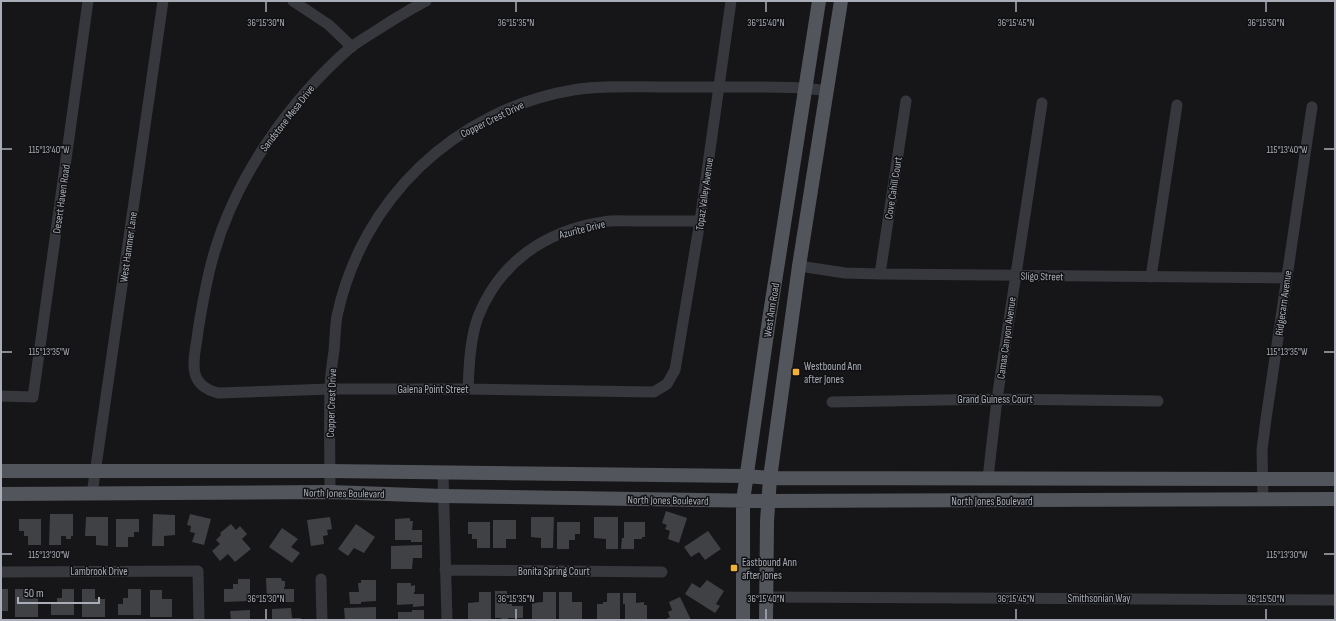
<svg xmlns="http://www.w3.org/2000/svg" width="1336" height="621" font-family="'Sofia Sans Condensed',sans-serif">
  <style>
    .building { fill: #404145 }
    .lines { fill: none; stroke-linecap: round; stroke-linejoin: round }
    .minor { stroke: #37383d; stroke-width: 11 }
    .major { stroke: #53555c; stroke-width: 14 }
    .ticks { fill: none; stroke: #a8adb8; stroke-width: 1.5 }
    .poi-dot { fill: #f2b134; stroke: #111113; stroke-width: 1.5 }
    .labels { text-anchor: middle; stroke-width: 3; stroke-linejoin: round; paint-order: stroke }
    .street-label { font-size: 11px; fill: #a8adb8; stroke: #111113 }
    .poi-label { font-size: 11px; fill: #a8adb8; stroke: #111113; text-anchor: start }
    .ticks-label { font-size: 10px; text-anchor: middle; fill: #a8adb8; stroke: #111113; stroke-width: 3; stroke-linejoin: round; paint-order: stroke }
  </style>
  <rect width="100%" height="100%" fill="#161618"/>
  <path class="building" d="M666 511 687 518 679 543 668 539 670 531 665 529 667 525 662 523Z
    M50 514H73V536H71V539H66V536H61V545H49Z
    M153 514 175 515V535L164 536V546H152Z
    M190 514 211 519 204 545 192 542 195 533 190 532 191 526 187 525Z
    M86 517H108V546L96 545V536H85Z
    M330 517 332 529 327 530 328 535 323 536 324 544 311 546 307 520Z
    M531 517H554L553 548H541V538L531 537Z
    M594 517H618V549H606V539L594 538Z
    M410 518V521H413L412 530H422V542H411V540H395V519Z
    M19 519H41V545H28V536H24V531H19Z
    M116 519H139V532H134V537H128V547H116Z
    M493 520H516V539H506V548H493Z
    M468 522H490V548H477V539H472V534H468Z
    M557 522H580V534H575V540H569V549H557Z
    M624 522H645V537H642V539H634V549H621L622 538H624Z
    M231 524 236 530 240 526 247 534 242 539 251 549 235 562 228 554 220 561 212 551 220 544 216 540 221 535 220 533Z
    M356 524 375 537 364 553 354 548 348 556 338 549Z
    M282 528 298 539 291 547 300 553 292 563 269 547Z
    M708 531 721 549 705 560 699 552 691 557 684 547Z
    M422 545V558H413L412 569H391V546Z
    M266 578H281L282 581H285V587H284V589H294V602H282V599L267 600Z
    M238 579H250V601L224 602V589H233V584H238Z
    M361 580H376V601L361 602V604H350L349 592H359L358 583H361Z
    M707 580 724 591 716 604 720 606 715 613 685 594 692 583 700 588Z
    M397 583H411V586L415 585V592H414V594H424V606L413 607V604L397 605Z
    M1 589H8V611H1Z
    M15 589H28L27 599 38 598V617H15Z
    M62 589H74V615H51V603H57V598H62Z
    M82 589H95V599H105V617H82Z
    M128 589H141V615H118V604H123V598H128Z
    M150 590H162V599H172V617H150Z
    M495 591H507V604H512V606H523V618H508V620H501V618H495Z
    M479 592H491V620H468V603L479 602Z
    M543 592H556V620H532V603L543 602Z
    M559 592H572V602H582V620H559Z
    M607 593H620V620H597V604H603V602H607Z
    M623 593H636V603L644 602V605H647V619H625V604H623Z
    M680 597 691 620H666V619L670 617 668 612 672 610 669 602Z
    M376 607V620H345L344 608Z
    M291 608 292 618H301V620H272V609Z
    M250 610V620H231L230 611Z
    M412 610H424V620H398V612H412Z"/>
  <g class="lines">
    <path class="minor" d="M293 1 329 25 352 47
      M426 1C408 10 391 21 374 32 366 37 358 42 351 47 289 101 235 178 213 257 206 282 202 306 198 331 195 358 184 384 218 393L330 389H468L654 392 667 384 675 370 700 221 731 1
      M799 266 845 273 880 274 1286 278
      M880 274 906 101
      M1151 277 1177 105
      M468 389C469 366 470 339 478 317 500 262 545 231 603 222 612 220 623 221 633 221 656 221 678 221 700 221
      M1 396 33 397 88 1
      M832 402 997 399 1158 401
      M443 473 447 620
      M988 478 997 399 1042 103
      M330 492C330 458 329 424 330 390 330 377 332 364 334 351 335 340 335 328 337 316 362 199 455 110 573 90 604 85 636 87 667 87 697 87 727 87 757 87 781 87 803 87 827 91
      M92 494 163 1
      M1263 500 1262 450 1266 419 1312 107
      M445 570 662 572
      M1 572 198 571 199 620
      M321 579 322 620
      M766 597 1335 600"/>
    <path class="major" d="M1 471H330L746 476 770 478 1335 479
      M1 494 330 492 443 496 768 501 1335 499
      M743 620V501L769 320 819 1
      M766 620 767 521 770 478 799 266 841 1"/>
  </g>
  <path class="ticks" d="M266 2V12M516 2V12M766 2V12M1016 2V12M1266 2V12M2 149H12M1324 149H1334M2 352H12M1324 352H1334M2 554H12M1324 554H1334M266 609V619M516 609V619M766 609V619M1016 609V619M1266 609V619"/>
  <g class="poi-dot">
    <rect x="792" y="368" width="8" height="8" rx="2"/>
    <rect x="730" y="564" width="8" height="8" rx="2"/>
  </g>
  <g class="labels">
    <g class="street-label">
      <text transform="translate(287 118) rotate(-52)" y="4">Sandstone Mesa Drive</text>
      <text transform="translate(492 119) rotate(-26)" y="4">Copper Crest Drive</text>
      <text transform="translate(893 188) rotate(-81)" y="4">Cove Cahill Court</text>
      <text transform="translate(704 194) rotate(-82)" y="4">Topaz Valley Avenue</text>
      <text transform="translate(61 199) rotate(-82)" y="4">Desert Haven Road</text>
      <text transform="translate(582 229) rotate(-14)" y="4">Azurite Drive</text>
      <text transform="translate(128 247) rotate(-82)" y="4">West Hammer Lane</text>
      <text transform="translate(1042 276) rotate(1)" y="4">Sligo Street</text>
      <text transform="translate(1283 303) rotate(-82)" y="4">Ridgecarn Avenue</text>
      <text transform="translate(771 310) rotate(-81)" y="4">West Ann Road</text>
      <text transform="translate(1006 338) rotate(-82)" y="4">Camas Canyon Avenue</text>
      <text x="433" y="393">Galena Point Street</text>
      <text x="995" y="403">Grand Guiness Court</text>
      <text transform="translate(331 403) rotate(-88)" y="4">Copper Crest Drive</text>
      <text transform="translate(344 493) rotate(1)" y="4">North Jones Boulevard</text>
      <text transform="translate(668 500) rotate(1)" y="4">North Jones Boulevard</text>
      <text x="992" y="505">North Jones Boulevard</text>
      <text x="99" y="575">Lambrook Drive</text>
      <text x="554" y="575">Bonita Spring Court</text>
      <text x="1099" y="602">Smithsonian Way</text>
    </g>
    <g class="poi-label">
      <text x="804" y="370">Westbound Ann<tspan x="804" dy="13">after Jones</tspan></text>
      <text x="742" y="566">Eastbound Ann<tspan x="742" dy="13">after Jones</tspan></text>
    </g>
  </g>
  <g class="ticks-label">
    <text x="266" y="26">36°15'30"N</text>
    <text x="516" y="26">36°15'35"N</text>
    <text x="766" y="26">36°15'40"N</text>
    <text x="1016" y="26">36°15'45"N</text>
    <text x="1266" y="26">36°15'50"N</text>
    <text x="1287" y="153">115°13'40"W</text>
    <text x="49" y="153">115°13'40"W</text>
    <text x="1287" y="355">115°13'35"W</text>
    <text x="49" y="355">115°13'35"W</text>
    <text x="1287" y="558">115°13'30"W</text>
    <text x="49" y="558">115°13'30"W</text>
    <text x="266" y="602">36°15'30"N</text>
    <text x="516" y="602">36°15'35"N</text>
    <text x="766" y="602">36°15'40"N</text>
    <text x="1016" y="602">36°15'45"N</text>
    <text x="1266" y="602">36°15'50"N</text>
  </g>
  <rect width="1336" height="621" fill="none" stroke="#a8adb8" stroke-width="4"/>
  <path d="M18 597v6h81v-6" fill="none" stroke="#a8adb8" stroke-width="2"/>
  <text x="24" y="597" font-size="12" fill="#a8adb8" stroke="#111113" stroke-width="3" paint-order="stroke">50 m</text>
</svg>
